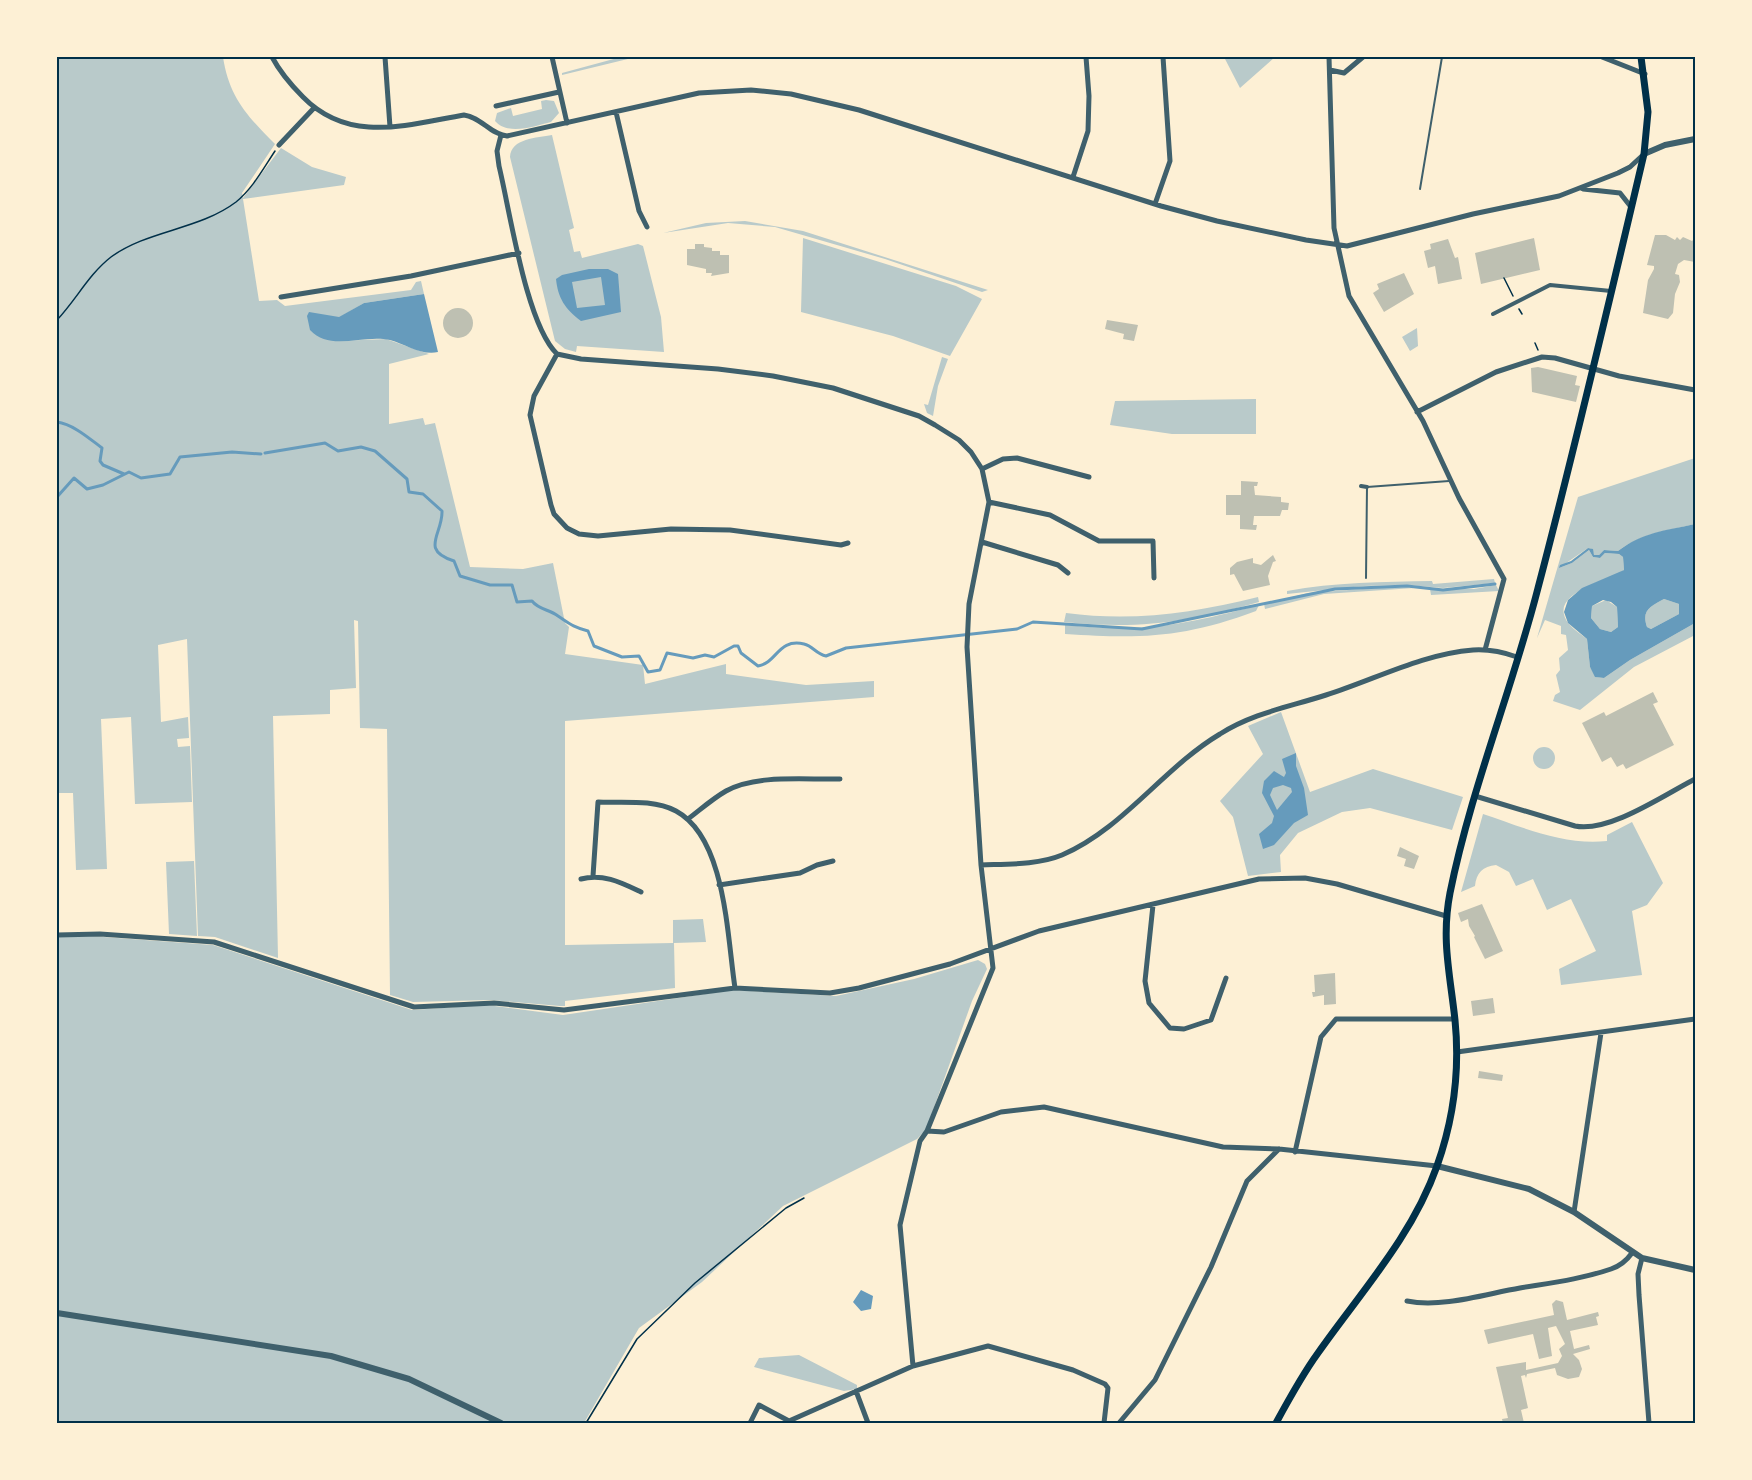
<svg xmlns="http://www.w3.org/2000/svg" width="1752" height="1480" font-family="'PT Sans Narrow',sans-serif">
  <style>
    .green { fill: #b9caca }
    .water { fill: #669bbc; fill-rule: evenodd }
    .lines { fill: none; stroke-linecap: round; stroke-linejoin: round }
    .stream { stroke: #669bbc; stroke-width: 3 }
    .building { fill: #bec0b2 }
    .path { stroke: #003049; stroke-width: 1.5 }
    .service { stroke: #3f606c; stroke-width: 2 }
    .pedestrian { stroke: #3f606c; stroke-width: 4 }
    .minor { stroke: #3f606c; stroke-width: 5 }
    .tertiary { stroke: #3f606c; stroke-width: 6 }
    .secondary { stroke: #003049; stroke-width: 7 }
    .neatline { fill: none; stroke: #003049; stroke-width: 2 }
  </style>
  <rect width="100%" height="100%" fill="#fdf0d5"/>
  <path class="green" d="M57 57H223C229 97 247 116 275 144L242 193 243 198 281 148 312 167 346 177 344 185 243 199 259 301 277 300 285 306 411 290 416 282 421 281 424 294 364 303 340 317H329L336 341 386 339 429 354 389 364V424L423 418 425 425 435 423 470 567 523 569 553 563 565 623 569 627 565 654 643 665 645 684 726 664V674L806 685 874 681V697L565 721V945L673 943V920L703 919 706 942 674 943 675 988 565 1001V1006H560L491 1000 413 1002 390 995 387 729 360 728 358 621 354 620 356 688 330 690V714L273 716 278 958 215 937 198 936 187 639 158 645 161 722 188 717 189 738 177 739 178 747 190 746 192 802 135 804 131 717 101 719 107 869 76 870 73 793H57Z
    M621 57H636L562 75V73Z
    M1224 57H1275L1240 88Z
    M546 100 554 101 559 113 551 122C535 126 508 136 495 121L497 113 511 108 513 116 542 109 541 101Z
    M552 135 574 228 569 230 574 252 580 251 582 258 638 244 643 246 661 317 664 352 577 346 576 352 565 349 555 341 510 157C511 138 537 138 552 135Z
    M745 221 803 231 988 290 982 292 885 259 775 227 728 223 663 233 706 223Z
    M803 238 956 286 982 299 950 356 893 336 801 312Z
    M1417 328 1418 346 1410 351 1402 337Z
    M942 357 948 359 938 386 933 416 927 413 924 404 928 405Z
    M1256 399V434H1172L1110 425 1115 401Z
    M1695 458V524C1666 531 1642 533 1618 551L1604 550 1599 555H1594L1592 549 1588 548 1559 568 1572 563 1589 550 1593 557 1600 558 1605 553 1619 554 1623 557 1624 570C1611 580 1544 593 1569 624 1574 630 1581 634 1587 639L1590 667 1596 677 1604 678 1630 660 1695 623V635L1634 667 1580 710 1553 701 1555 695 1560 692 1556 675 1560 670 1559 658 1568 650 1566 635 1561 634V626L1545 620 1537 638 1578 497Z
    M1494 579 1495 583 1443 588 1407 585 1363 586 1287 594V591C1335 582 1383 582 1432 581L1433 584Z
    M1496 585 1499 591 1431 595 1430 589H1474Z
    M1390 587 1414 588 1324 594 1265 609 1264 604 1308 593Z
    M1258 597 1259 602C1187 622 1139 630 1064 622L1066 613C1133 622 1193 613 1258 597Z
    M1664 599 1679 604V614L1651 629 1647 627C1641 610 1651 606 1664 599Z
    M1606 600 1617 607 1618 627 1611 632 1600 629 1591 618 1592 606Z
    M1259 605 1256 611C1183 638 1142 639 1065 634V625C1142 633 1185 625 1259 605Z
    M1281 712 1310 792 1373 769 1463 797 1452 830 1370 808 1342 812 1298 833 1280 855 1281 872 1248 876 1233 817 1220 801 1263 754 1248 726Z
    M1533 758a11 11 0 1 1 22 0a11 11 0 1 1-22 0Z
    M1483 814C1522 827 1565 846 1607 841V835L1632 822 1663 883 1647 905 1632 911 1642 975 1561 985 1559 969 1596 951 1571 899 1547 910 1533 879 1516 886 1509 872 1496 865C1483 866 1476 873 1475 886L1461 892Z
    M194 861 197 936 169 934 166 862Z
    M90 936 213 945 412 1010 487 1005 563 1015 732 990 836 996 914 979 978 960 985 964 987 969 972 1001 926 1130 917 1139 783 1206 702 1282 639 1328 584 1423H57V937Z
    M799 1355 857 1385V1389L844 1391 754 1367 759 1358Z"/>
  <path class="water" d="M589 269H608L618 274 621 312 581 321C565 309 558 298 556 279L562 275ZM601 277 605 305 577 308 572 282Z
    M424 294 438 352C422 356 405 344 390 340 363 334 330 352 310 330L307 316 309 312 339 317 364 303Z
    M1695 524V623L1630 660 1604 678 1595 677 1590 667 1587 639 1568 623 1564 612 1568 600 1582 588 1624 570 1623 557 1619 554 1605 553 1600 558 1593 557 1589 550 1572 563 1559 568 1560 565 1571 561 1588 548 1593 549 1594 555H1599L1604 550 1618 551C1643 532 1664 531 1695 524ZM1664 599 1679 604V614L1651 629 1647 627C1641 610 1651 606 1664 599ZM1603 600 1611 602 1617 607 1618 627 1611 632 1600 629 1591 618 1592 606Z
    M1296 753V766L1304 788 1308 815 1294 823 1274 845 1263 849 1259 834 1272 823 1274 816 1262 793 1264 781 1274 771 1284 777 1286 773 1282 759ZM1283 785 1291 788 1292 792 1277 810 1270 795 1273 788Z
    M861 1290 873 1296 871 1309 861 1311 853 1302Z"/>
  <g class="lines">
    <path class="stream" d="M57 422C73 424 90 439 102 448L100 461 103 465 124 474
      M265 453 325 443 338 451 361 447 375 451 407 479 409 492 423 494 442 511C443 534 419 550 454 561L460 576 490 585H512L517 602 532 601C539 610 549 609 558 616 570 624 573 627 588 631L594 646 622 657 639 656 648 672 660 670 667 653 693 658 705 655 714 657 734 646H738L741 653 758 666C777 663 778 638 804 644 813 646 816 654 826 656L846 648 1017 629 1033 622 1142 629 1335 589 1407 586 1443 590 1495 584
      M57 497 74 478 87 489 103 485 129 472 141 478 170 474 180 457 232 452 261 454"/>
  </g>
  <path class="building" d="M1655 235H1666L1675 240 1677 237 1680 240 1683 237 1692 241 1695 238V262L1684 260 1678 264 1675 274 1679 275 1680 282 1675 294 1673 313 1668 319 1643 313 1648 280 1654 269V266L1647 265Z
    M1534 238 1540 270 1481 284 1475 253Z
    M1448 239 1455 258 1458 257 1462 279 1438 284 1435 266 1428 268 1424 251 1431 249 1430 244Z
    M695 244H704V247L712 248V251H720V255H729V273L711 276 712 273H706V269L687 265V249H695Z
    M1404 273 1414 294 1384 312 1373 293 1379 289 1377 284Z
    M443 323a15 15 0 1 1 30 0a15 15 0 1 1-30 0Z
    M1107 320 1138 325 1134 341 1123 339 1124 334 1105 329Z
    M1538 367 1577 376 1575 385 1580 386 1576 402 1532 392 1531 368Z
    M1241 481 1258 482 1257 486H1254L1255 495 1281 497V502L1289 503 1288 510H1282L1280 516H1254L1253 525H1257L1256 530 1240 529V515H1226V495H1241Z
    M1273 555 1276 561 1273 562 1268 576 1270 585 1243 591 1234 574 1230 575V568L1237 562 1253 558V563L1261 565Z
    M1653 692 1658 702 1653 704 1674 745 1626 769 1623 764 1617 767 1611 757 1602 762 1582 723 1604 712 1606 716Z
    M1400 847 1419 856 1414 869 1404 866 1406 859 1397 856Z
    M1482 904 1503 951 1485 959 1474 937 1475 936 1469 926 1468 919 1461 922 1458 913Z
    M1335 973 1336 1004 1324 1005V995L1313 997 1312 992H1315L1314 975Z
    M1493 998 1495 1013 1473 1016 1471 1001Z
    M1479 1071 1503 1075 1502 1081 1478 1078Z
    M1556 1300 1563 1302 1567 1320 1598 1312 1599 1316 1596 1317 1598 1325 1570 1331 1574 1349 1589 1345 1590 1349 1573 1354 1579 1360 1582 1369 1579 1377 1568 1379 1557 1375 1555 1368 1527 1374 1526 1378 1525 1375 1521 1376 1528 1408 1521 1410 1524 1423H1503L1502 1419 1508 1418 1496 1367 1526 1362V1370L1558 1363 1562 1356 1559 1349 1565 1344 1556 1326 1548 1328 1552 1356 1539 1359 1533 1334 1488 1344 1484 1330 1554 1315 1552 1304Z"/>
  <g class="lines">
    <path class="path" d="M1504 278 1513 296
      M1519 309 1522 314
      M57 320C76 300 89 274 111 257 148 230 199 230 236 202 253 188 263 169 275 151
      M1535 343 1538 350
      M586 1423 637 1339 695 1283 786 1208 804 1198"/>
    <path class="service" d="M1420 189 1442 57
      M1366 578 1367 487 1449 481"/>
    <path class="pedestrian" d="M1493 314 1550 285 1611 291
      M1361 486 1367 487"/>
    <path class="minor" d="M272 57C280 72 291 85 303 97 349 144 406 125 464 115 481 117 490 134 507 136L699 93 751 90 791 94 859 110 1161 206 1217 221 1306 240 1347 246 1473 214 1559 196 1618 173 1630 167 1643 155
      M385 57 390 127
      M552 57 567 123
      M1329 57 1334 228 1349 296 1423 421 1459 498 1504 579 1485 650
      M1602 57 1645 74
      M1330 70 1344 73 1363 57
      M496 106 559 92
      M616 112 639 211 647 227
      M501 135 497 151 499 166C510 211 526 324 557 354L534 396 530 415 551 505 554 514 567 528 579 534 598 536 671 529 730 530 841 545 848 543
      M279 145 314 108
      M1073 177 1088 131 1089 96 1086 57
      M1583 189 1620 193 1631 207
      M1155 204 1170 161 1163 57
      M281 297 411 276 519 253
      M557 354 581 359 718 369 773 376 833 388 919 416 935 425 959 440 971 452 982 469 989 502 969 604 967 647 981 865 993 968 927 1131 920 1141 900 1225 913 1366
      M1417 412 1496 372 1542 357 1555 358 1619 376 1695 390
      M982 469 1003 459 1017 458 1089 477
      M989 502 1050 515 1099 541H1153L1154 578
      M982 542 1058 565 1068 573
      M1475 796 1575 826C1609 833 1664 795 1695 779
      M688 819C700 810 712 799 726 791 757 774 805 780 840 779
      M981 865C1007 864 1038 865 1062 855 1123 829 1163 768 1220 734 1253 713 1289 707 1326 695 1374 680 1422 654 1473 650 1488 649 1503 652 1517 657
      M593 876 598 802C623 803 653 799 676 811 726 838 727 936 735 988
      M581 879C603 873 622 883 641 892
      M719 885 800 873 817 865 833 861
      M1153 905 1145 981 1149 1003 1170 1028 1184 1029 1211 1020 1226 978
      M57 935 100 934 214 942 414 1007 494 1003 564 1010 735 988 830 993 859 988 950 964 1039 931 1259 879 1305 878 1337 884 1446 916
      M1457 1052 1695 1019
      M927 1131 944 1132 1001 1112 1044 1107 1223 1147 1279 1149 1437 1166
      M1295 1152 1321 1037 1336 1019H1455
      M1574 1212 1601 1033
      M1642 1258 1638 1274 1639 1295 1649 1423
      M1407 1301C1442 1308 1485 1294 1520 1288 1550 1283 1582 1279 1611 1269 1620 1266 1627 1260 1632 1253
      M856 1391 868 1423
      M750 1423 759 1405 789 1421 913 1366 988 1346 1073 1370 1105 1384 1108 1388 1104 1423
      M1119 1423 1155 1380 1211 1267 1247 1181 1279 1149"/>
    <path class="tertiary" d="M1644 154 1665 145 1695 139
      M1437 1166 1529 1189 1574 1212 1642 1258 1695 1270
      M57 1313 331 1356 409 1379 501 1423"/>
    <path class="secondary" d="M1276 1423C1289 1399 1302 1375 1318 1353 1360 1293 1412 1237 1437 1166 1454 1118 1460 1070 1455 1020 1450 974 1441 939 1450 893 1471 789 1512 690 1538 588 1576 444 1610 299 1644 154L1648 112 1641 57"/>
  </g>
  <rect width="1752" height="1480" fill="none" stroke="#fdf0d5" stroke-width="117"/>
  <rect x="58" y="58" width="1636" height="1364" class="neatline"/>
</svg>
